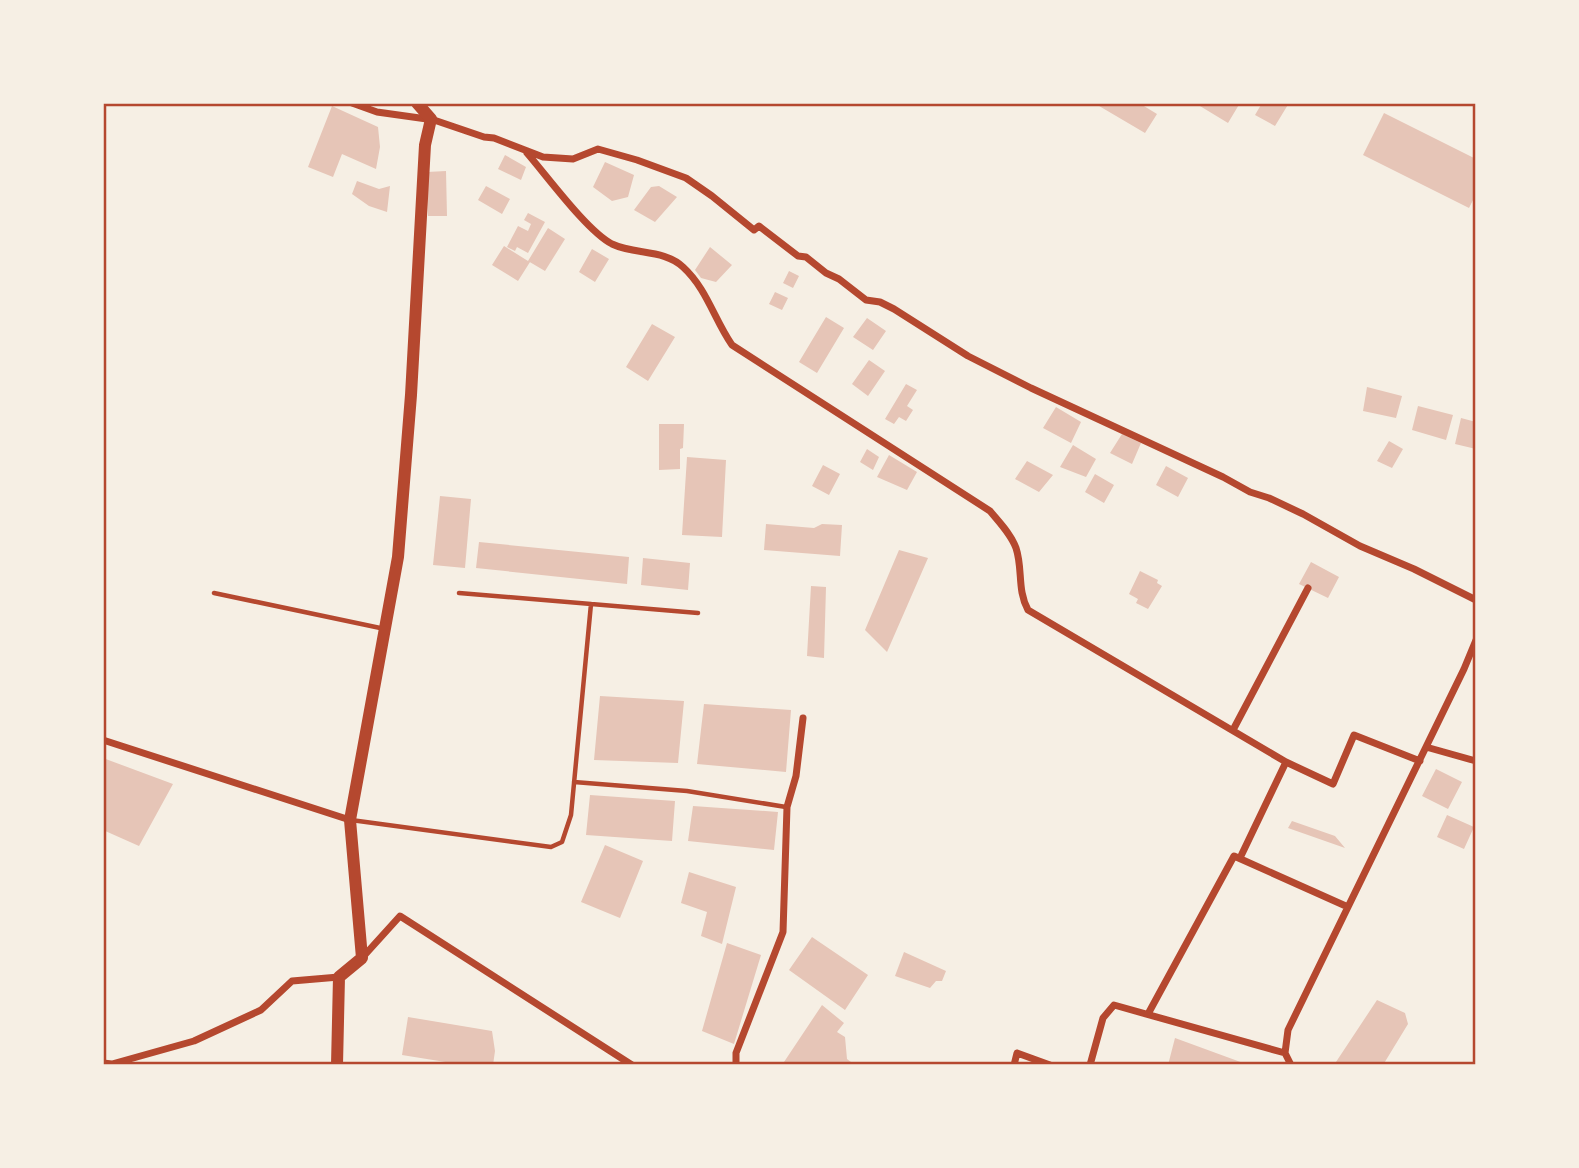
<svg xmlns="http://www.w3.org/2000/svg" width="1579" height="1168" font-family="Inter,sans-serif">
  <style>
    .building { fill: #e6c5b7 }
    .lines { fill: none; stroke-linecap: round; stroke-linejoin: round }
    .service { stroke: #b5482f; stroke-width: 4.5 }
    .minor { stroke: #b5482f; stroke-width: 7 }
    .primary { stroke: #b5482f; stroke-width: 12 }
    .neatline { fill: none; stroke: #b5482f; stroke-width: 2.5 }
  </style>
  <rect width="100%" height="100%" fill="#f6efe4"/>
  <path class="building" d="M1094 103H1139L1157 114 1145 133Z
    M1195 103H1240L1228 123Z
    M1262 103H1289L1275 126 1255 115Z
    M332 106 378 127 380 147 376 169 342 154 333 177 308 167Z
    M1384 113 1476 159V194L1469 208 1363 155Z
    M505 155 526 167 521 180 498 169Z
    M605 162 634 175 628 197 612 201 593 187Z
    M446 171 447 216H428L427 172Z
    M357 181 379 189 390 186 387 212 369 206 352 194Z
    M486 186 510 199 502 214 478 200Z
    M659 186 677 197 655 222 634 210 651 187Z
    M528 213 545 222 528 253 517 247 515 251 507 247 518 226 528 231 531 224 524 220Z
    M548 228 565 239 545 271 528 261 530 262 518 281 492 265 504 246 528 261Z
    M710 247 732 265 716 282 701 278 695 270Z
    M592 249 609 259 595 282 579 272Z
    M789 271 799 276 793 288 783 283Z
    M775 292 788 298 782 310 769 304Z
    M826 317 844 328 817 373 799 362Z
    M867 318 886 331 873 350 853 337Z
    M652 324 675 337 648 381 626 367Z
    M869 360 885 371 868 396 852 384Z
    M906 384 917 390 907 406 913 410 906 421 899 417 894 424 885 419Z
    M1367 387 1402 396 1396 418 1363 411Z
    M1418 406 1453 415 1446 440 1412 430Z
    M1056 407 1081 422 1071 443 1043 428Z
    M1461 418 1476 422V449L1455 444Z
    M659 424H684L683 448 680 449V469L659 470Z
    M1122 434 1141 443 1132 464 1110 453Z
    M1389 441 1403 449 1392 468 1377 461Z
    M1073 445 1096 459 1086 477 1060 467Z
    M867 449 879 457 873 470 860 462Z
    M889 455 917 472 907 490 877 477Z
    M687 457 726 460 722 537 682 535Z
    M1027 461 1053 475 1039 492 1015 479Z
    M823 465 840 474 829 495 812 486Z
    M1166 466 1188 478 1178 497 1156 485Z
    M1095 474 1114 485 1104 503 1085 492Z
    M440 496 471 499 465 568 433 565Z
    M766 524 814 528 822 524 842 525 840 556 764 550Z
    M479 542 629 557 627 584 476 568Z
    M899 550 928 558 887 652 865 630Z
    M643 558 690 563 688 590 641 585Z
    M1311 562 1339 577 1328 598 1299 584Z
    M1140 571 1158 580 1157 583 1162 586 1148 609 1136 603 1138 599 1129 594Z
    M811 586 826 587 824 658 807 656Z
    M600 696 684 701 678 763 594 760Z
    M704 704 791 710 786 772 697 764Z
    M103 758 173 784 139 846 103 830Z
    M1436 769 1462 782 1448 809 1422 796Z
    M590 795 675 801 672 841 586 835Z
    M693 806 778 812 774 850 688 841Z
    M1447 815 1474 827 1464 849 1437 837Z
    M1292 821 1335 836 1345 848 1288 828Z
    M605 845 643 861 620 918 581 902Z
    M689 872 736 887 722 944 701 936 707 912 681 903Z
    M812 937 868 975 845 1010 789 970Z
    M727 943 761 955 734 1044 702 1031Z
    M904 952 946 971 942 981H936L930 988 895 976Z
    M1377 1000 1405 1013 1408 1024 1383 1065H1334Z
    M822 1005 844 1023 837 1032 845 1037 847 1059 855 1065H782Z
    M408 1017 492 1031 495 1051 493 1065H464L402 1055Z
    M1175 1038 1246 1064V1065H1168Z"/>
  <g class="lines">
    <path class="service" d="M214 593 385 629
      M459 593 698 613
      M574 782 687 791 786 807
      M351 820 551 847 562 842 571 815 591 604"/>
    <path class="minor" d="M352 103 377 112 434 120 484 137 494 138 543 157 573 159 598 149 637 160 686 178 712 196 754 230 759 226 798 256 806 257 826 273 839 279 866 300 880 302 894 309 968 356 1031 388 1223 477 1250 492 1269 498 1303 514 1360 546 1414 569 1476 600
      M527 153C547 176 587 231 612 244 635 255 664 249 683 267 707 289 714 319 732 345L990 511C999 522 1011 534 1016 548 1023 569 1017 590 1028 610L1286 762
      M1233 730 1308 588
      M103 740 350 820
      M1426 747 1476 761
      M1240 858 1286 762 1333 784 1354 735 1420 761
      M362 958 400 916 632 1065
      M1148 1014 1234 856 1348 907
      M103 1063 112 1064 194 1041 261 1010 292 981 339 977
      M736 1065V1053L783 932 787 807 796 776 803 718
      M1014 1065 1017 1053 1050 1065
      M1090 1065 1103 1018 1114 1005 1285 1053
      M1291 1065 1285 1053 1288 1030 1464 669 1476 640"/>
    <path class="primary" d="M337 1065 339 977 362 958 350 820 398 557 411 395 425 145 431 119 417 103"/>
  </g>
  <rect width="1579" height="1168" fill="none" stroke="#f6efe4" stroke-width="210"/>
  <rect x="105" y="105" width="1369" height="958" class="neatline"/>
</svg>
